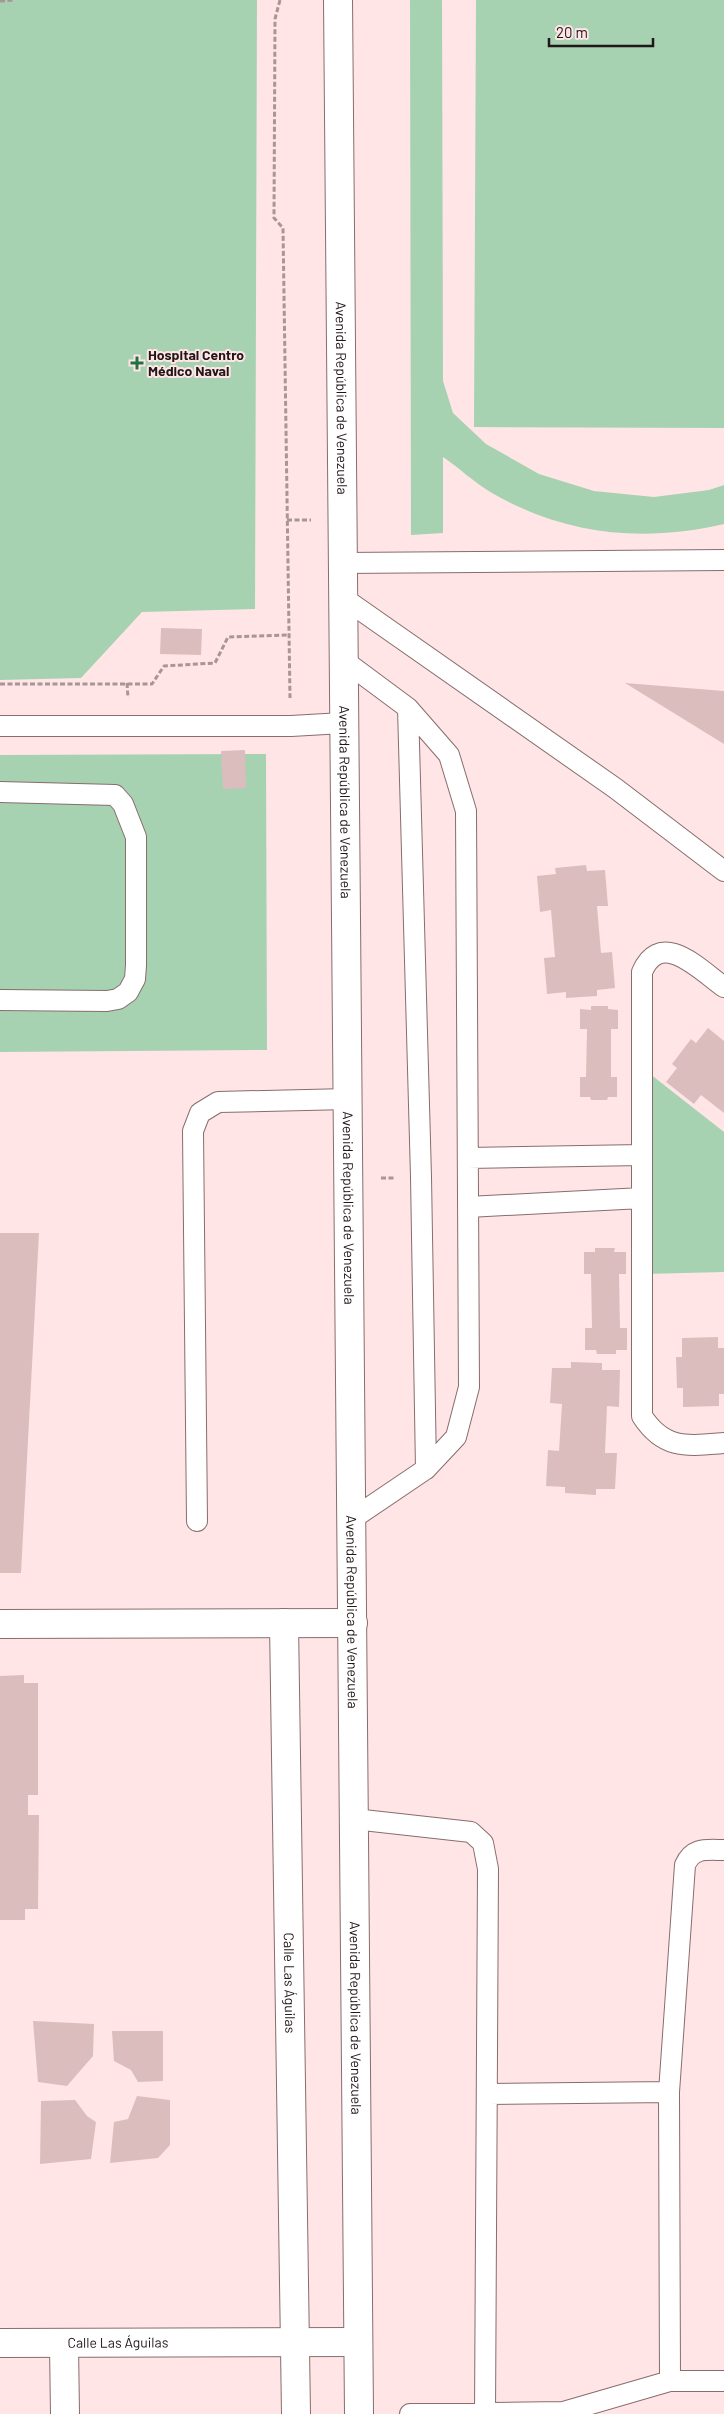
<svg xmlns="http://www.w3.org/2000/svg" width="724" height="2414" font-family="Barlow,sans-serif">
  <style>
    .green { fill: #a6d2b2 }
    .building { fill: #dcbdbe }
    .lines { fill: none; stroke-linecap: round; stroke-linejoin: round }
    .service-casing { stroke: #886d6d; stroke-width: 22 }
    .minor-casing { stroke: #886d6d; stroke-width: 30 }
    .primary-casing { stroke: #886d6d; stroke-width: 30 }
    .path { stroke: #a99596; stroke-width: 3; stroke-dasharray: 5 2.5; stroke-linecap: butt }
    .service { stroke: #fff; stroke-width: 20 }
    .minor { stroke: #fff; stroke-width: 28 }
    .primary { stroke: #fff; stroke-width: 28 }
    .poi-dot { fill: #217141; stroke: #ffe5e6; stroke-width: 2 }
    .labels { text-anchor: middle; stroke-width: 4; stroke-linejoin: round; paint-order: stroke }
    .poi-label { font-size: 14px; font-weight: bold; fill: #221718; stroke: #ffe5e6; text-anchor: start }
    .street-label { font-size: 14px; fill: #221718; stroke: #ffe5e6 }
  </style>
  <rect width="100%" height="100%" fill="#ffe5e6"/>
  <path class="green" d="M0 0H257L255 609 142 612 81 678 0 680Z
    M410 0H442L443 381 453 413 486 444 539 474 594 491 654 497 709 490 724 485V524C642 543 565 535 492 493 475 483 459 468 443 457V533L411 535Z
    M476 0H724V428L474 427Z
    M266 754 267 1050 0 1052V755Z
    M645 1070 724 1132V1272L645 1274Z"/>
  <path class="building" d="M161 628 202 629 201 655 160 654Z
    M625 683 724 691V744Z
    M245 750 246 788 223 789 221 751Z
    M586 865 587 871 605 870 608 906H597L601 953 612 952 615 988 597 990V996L566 998V992L547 994 544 958 555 957 551 910 540 912 537 876 556 874 555 868Z
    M591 1006H608V1009L618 1010V1029H611V1077H617V1097H608L607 1100H591L590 1097H580V1077H586L587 1029H580V1009L591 1010Z
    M708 1028 724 1041V1113L701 1095 694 1104 666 1082 677 1068 672 1064 691 1039 696 1043Z
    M0 1233H39L21 1573H0Z
    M595 1248H615L614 1252H626V1274H619L620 1328H627V1350H616V1354H597L596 1350H585V1328H592L591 1274H584V1252H595Z
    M718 1337V1348H724V1394H719V1406L683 1407V1388H677L676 1357H682V1338Z
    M571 1362 602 1363V1370H620L619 1407 607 1406 605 1453H617L615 1489H596V1495L565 1493V1487L546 1486 548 1450 559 1451 562 1404 550 1403 552 1368H571Z
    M24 1675V1683H38V1795H28V1815H39L38 1909H25V1920H0V1676Z
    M33 2021 94 2024 93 2056 67 2086 38 2082Z
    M112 2031H163V2081L138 2082 131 2070 114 2061Z
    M137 2096 170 2100V2145L158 2158 110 2163 114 2122 128 2119Z
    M75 2100 87 2116 96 2122 91 2159 40 2164 41 2101Z"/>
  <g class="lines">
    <defs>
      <path id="service" d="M342 563 724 560
        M342 597 615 788 724 871
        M342 659 408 708 449 755 466 811 469 1387 456 1437 426 1469 352 1519
        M408 708 421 1177 426 1469
        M0 726H291L343 723
        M0 792 115 795 123 804 136 837V965L135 979 128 992 118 999 107 1001 0 1000
        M724 987C700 970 661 928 642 972V1416C664 1450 687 1446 724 1443
        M468 1158 642 1155
        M468 1207 642 1198
        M197 1521 193 1131 200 1113 218 1102 348 1099
        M354 1819 471 1832 483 1843 488 1869 485 2414
        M669 2092 685 1865C693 1847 706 1850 724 1850
        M488 2094 669 2092 670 2381
        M410 2414 563 2412 670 2381H724"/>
      <g id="minor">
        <path id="s1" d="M284 1623 296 2414"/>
        <path d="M0 1624 353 1623"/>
        <path id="s2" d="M0 2343 358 2342"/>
        <path d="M64 2345 65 2414"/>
      </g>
      <g id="primary">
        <path id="s3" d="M338 0 359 2414"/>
      </g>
    </defs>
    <use href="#service" class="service-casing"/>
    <use href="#minor" class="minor-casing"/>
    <use href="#primary" class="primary-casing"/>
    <path class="path" d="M280 0 275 19 274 218 283 228 290 698
      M0 1 14 0
      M287 520H311
      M127 683 128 698
      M0 684H152L164 666 215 663 228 637 289 635
      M381 1178H395"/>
    <use href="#service" class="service"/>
    <use href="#minor" class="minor"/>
    <use href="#primary" class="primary"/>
  </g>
  <path class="poi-dot" d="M134.5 355.5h5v5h5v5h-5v5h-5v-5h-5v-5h5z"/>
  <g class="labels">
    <g class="poi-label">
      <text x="148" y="360">Hospital Centro<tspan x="148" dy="16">Médico Naval</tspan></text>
    </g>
    <g class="street-label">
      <text dy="5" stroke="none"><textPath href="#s3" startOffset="398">Avenida República de Venezuela</textPath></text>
      <text dy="5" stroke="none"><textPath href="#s3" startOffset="802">Avenida República de Venezuela</textPath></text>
      <text dy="5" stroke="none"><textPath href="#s3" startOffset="1208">Avenida República de Venezuela</textPath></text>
      <text dy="5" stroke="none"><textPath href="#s3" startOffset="1612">Avenida República de Venezuela</textPath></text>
      <text dy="5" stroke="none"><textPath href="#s1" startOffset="360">Calle Las Águilas</textPath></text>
      <text dy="5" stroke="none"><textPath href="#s3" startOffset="2018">Avenida República de Venezuela</textPath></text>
      <text dy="5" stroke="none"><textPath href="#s2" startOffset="118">Calle Las Águilas</textPath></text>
    </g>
  </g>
  <path d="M549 38v8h104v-8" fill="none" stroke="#221718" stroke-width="2.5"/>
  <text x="556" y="38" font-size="15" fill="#221718" stroke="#ffe5e6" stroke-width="4" paint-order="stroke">20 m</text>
</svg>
